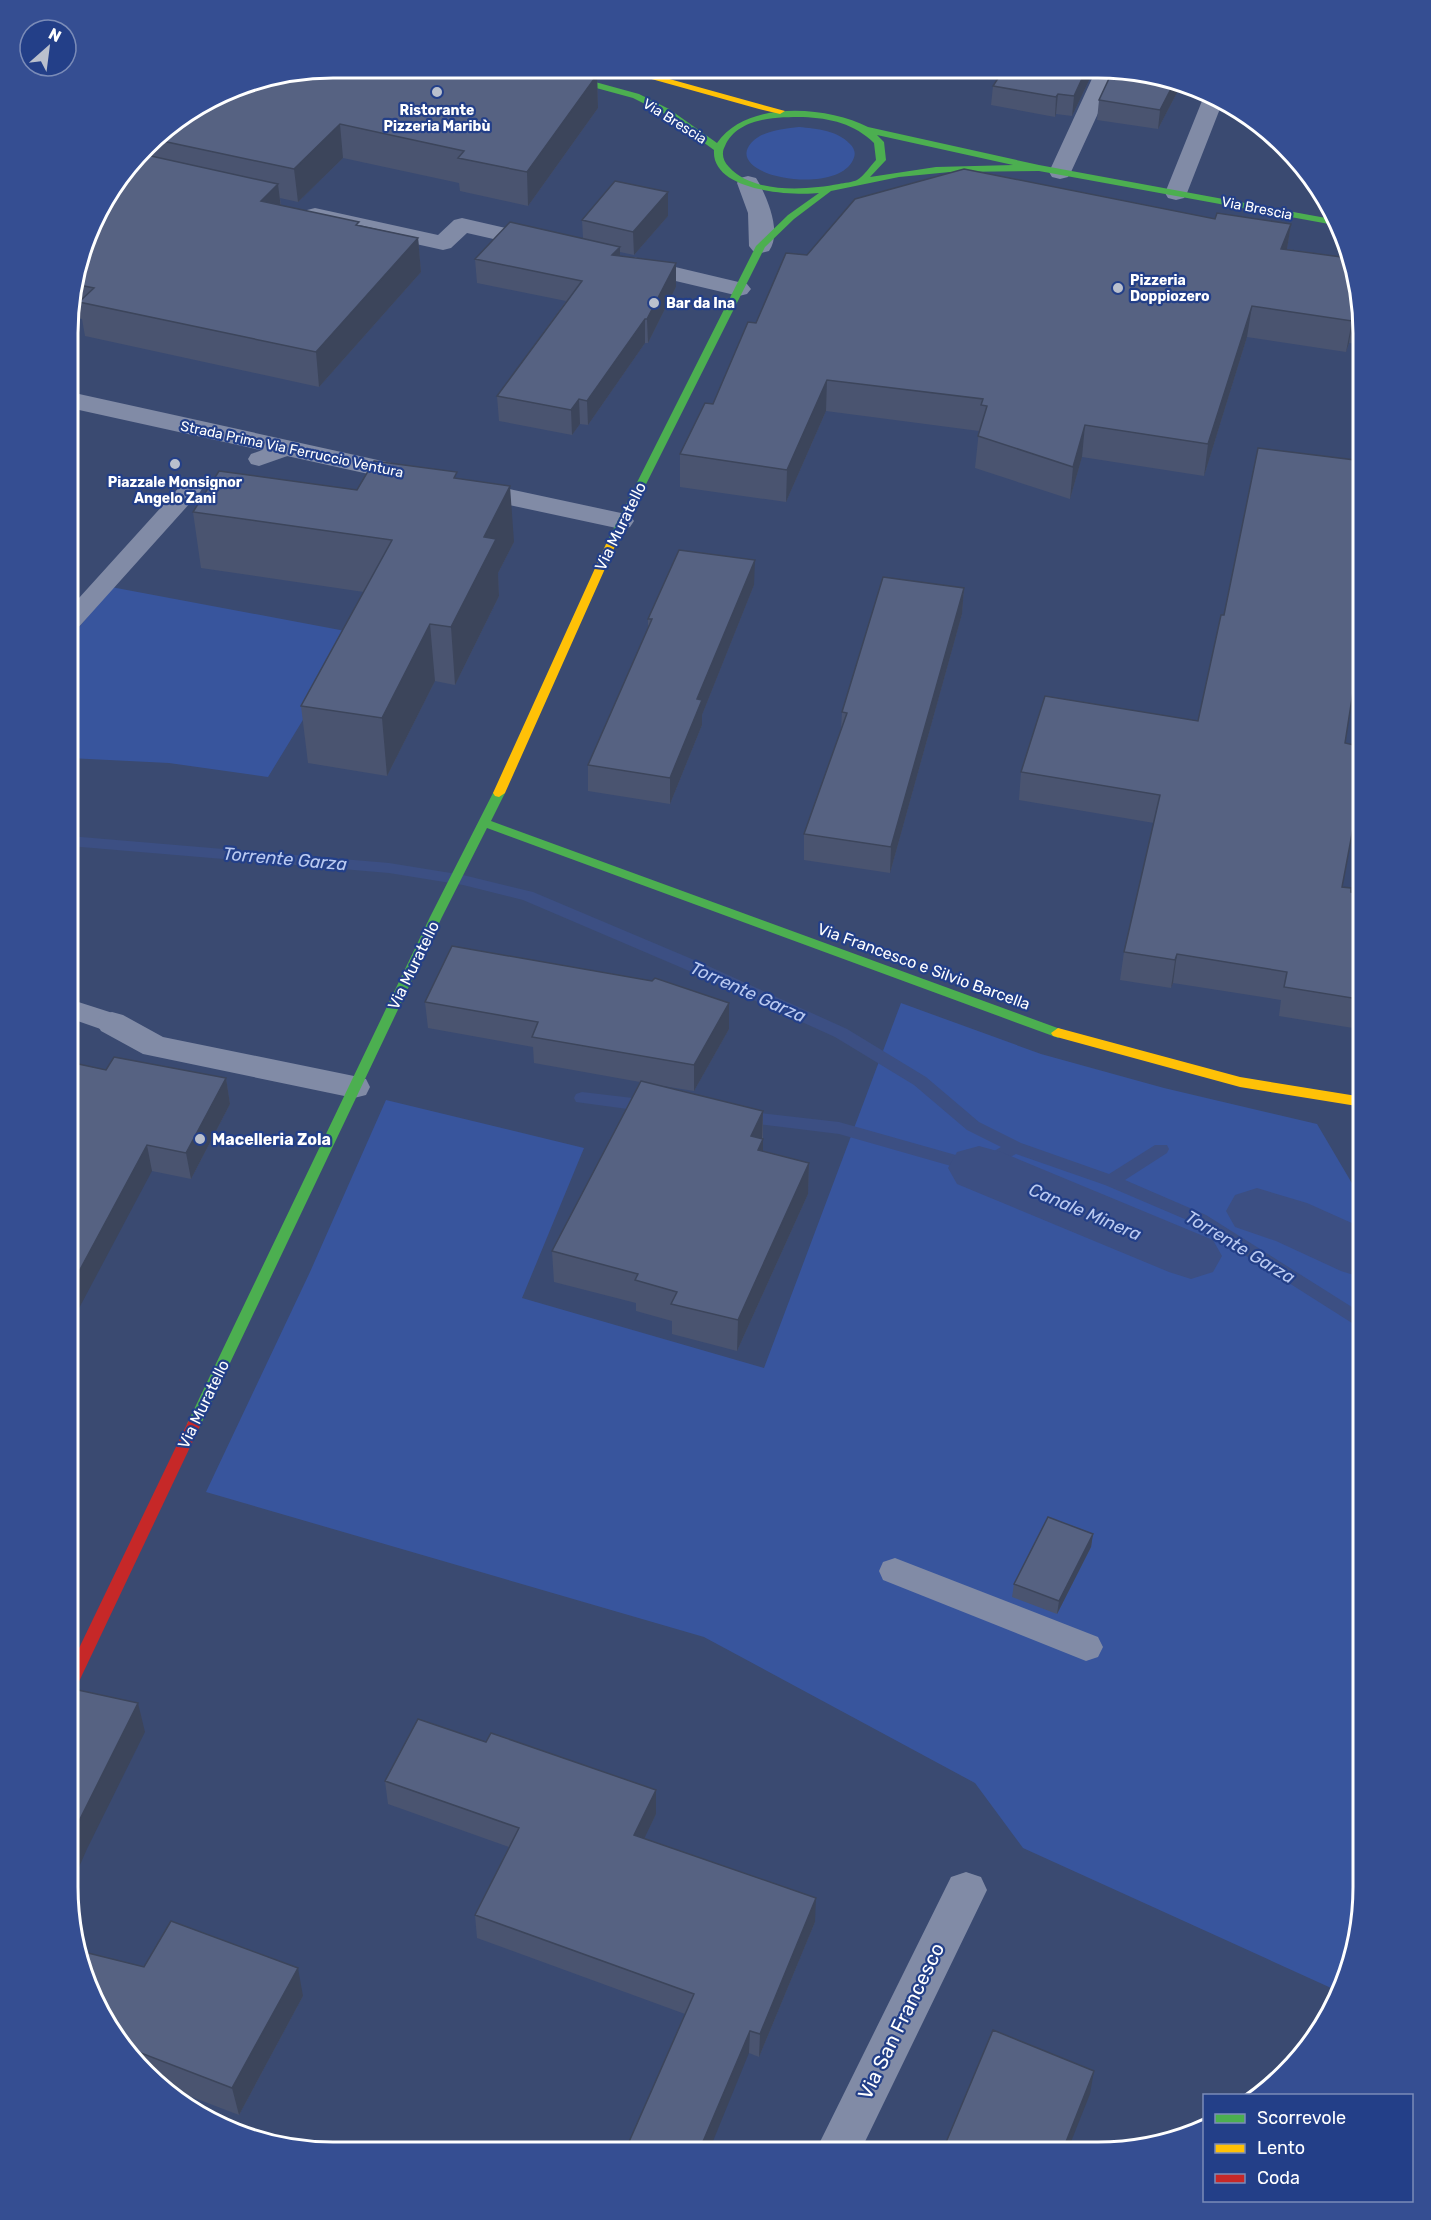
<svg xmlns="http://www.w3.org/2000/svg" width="1431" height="2220" font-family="Rubik,sans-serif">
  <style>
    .green { fill: #38559d }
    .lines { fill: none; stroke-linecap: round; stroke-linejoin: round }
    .stream { fill: #3c4f83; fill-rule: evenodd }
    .canal { fill: #3c4f83; fill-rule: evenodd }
    .lane { fill: #818ba6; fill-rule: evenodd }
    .street { fill: #818ba6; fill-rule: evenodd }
    .fast { fill: #4caf50; fill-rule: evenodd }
    .slow { fill: #ffc107; fill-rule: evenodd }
    .jam { fill: #c62828; fill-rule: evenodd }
    .wall { fill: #4a5470 }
    .shaded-wall { fill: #3c455b }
    .building { fill: #566282; stroke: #3c455b; stroke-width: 1.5 }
    .poi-dot { fill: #bac0cd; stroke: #233f88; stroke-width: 2 }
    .labels { text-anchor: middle; stroke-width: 4.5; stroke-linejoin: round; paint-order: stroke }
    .far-poi-label { font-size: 14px; font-weight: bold; fill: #fff; stroke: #233f88 }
    .far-street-label { font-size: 14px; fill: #fff; stroke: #233f88 }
    .street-label { font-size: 16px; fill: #fff; stroke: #233f88 }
    .poi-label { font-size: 16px; font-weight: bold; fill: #fff; stroke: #233f88; text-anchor: start }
    .water-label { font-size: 18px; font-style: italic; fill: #bacaf1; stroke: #233f88 }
    .near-street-label { font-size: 20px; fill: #fff; stroke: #233f88 }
    .rim { fill: none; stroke: #fff; stroke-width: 3 }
  </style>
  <rect width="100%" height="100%" fill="#3a4a71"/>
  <path class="green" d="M799 127C817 129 837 130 850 144 855 149 856 154 853 160 836 197 720 176 752 142 764 130 784 129 799 127Z
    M111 587 356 633 268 777 169 763 69 758V640Z
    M901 1003 1041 1054 1164 1088 1317 1124 1363 1202V1905L1349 1973 1340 1992 1023 1848 975 1783 704 1637 206 1492 310 1272 386 1100 584 1148 522 1298 764 1368Z"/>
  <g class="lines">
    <path class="stream" d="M69 836 389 863 463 875 533 892 706 965 847 1029 926 1077 979 1122 1021 1143 1109 1174 1155 1145H1167L1169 1149 1167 1153 1125 1180 1206 1215 1363 1314V1330L1194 1223 1105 1185 1016 1154 979 1174 839 1134 735 1121 733 1117 735 1113 741 1111 839 1122 977 1161 1001 1147 967 1130 914 1085 835 1037 694 973 523 900 463 885 389 873 69 846Z
      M582 1092 650 1100 656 1102 658 1106 656 1110 650 1112 576 1102 574 1098 576 1094Z"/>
    <path class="canal" d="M979 1146 1001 1152 1213 1240 1222 1256 1213 1272 1191 1279 1169 1272 957 1184 948 1168 957 1152Z
      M1257 1188 1307 1203 1363 1228V1278L1341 1271 1276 1241 1235 1227 1226 1211 1235 1195Z"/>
    <path class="lane" d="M288 441 296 443 299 448 296 453 259 466 251 464 248 459 251 454Z
      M192 480 200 482 203 487 200 492 77 629 69 631V609L184 482Z
      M69 999 122 1016 126 1023 122 1030 112 1033 69 1018Z
      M895 1558 1098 1637 1103 1647 1098 1657 1086 1661 883 1580 879 1571 883 1562Z"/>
    <path class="street" d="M1096 70H1118L1071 172 1068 177 1060 179 1052 177 1049 172Z
      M1206 91 1223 101 1187 193 1184 198 1176 200 1168 198 1165 193Z
      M748 176 756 178 759 183C768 200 782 233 769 251L761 253 753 251 749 246 748 213 737 183 740 178Z
      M315 208 438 235 454 220 462 218 550 238 554 243 550 248 542 250 467 233 451 248 443 250 307 220 303 215 307 210Z
      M633 257 747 284 751 289 747 294 739 296 625 269 621 264 625 259Z
      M70 392 414 468 423 470 427 476 423 482 414 484 70 408Z
      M467 480 621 513 630 515 634 521 630 527 621 529 458 494 454 488 458 482Z
      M112 1012 123 1015 163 1037 354 1076 366 1079 370 1087 366 1095 354 1098 143 1054 101 1031 96 1023 101 1015Z
      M966 1872 981 1877 987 1890 860 2152H815L951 1877Z"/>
    <path class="fast" d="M555 71 639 94 669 109 717 143C747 100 826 106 868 127L1039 165 1337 220 1340 226 1039 171 950 172 899 177 831 191 794 219 765 247 616 544 611 547 606 544 756 246 788 215 819 193C791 196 711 191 714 150L663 113 633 98 552 76V72ZM803 117C830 118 855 124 874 143L876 160C871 165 864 176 857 180 853 182 844 183 839 184 807 190 753 194 729 167 723 161 721 153 725 146 738 117 777 117 803 117ZM877 135 1013 165 936 167 870 177 886 160 884 142Z
      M499 789 505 793 491 821 1063 1030 1065 1033 1058 1038 1053 1036 487 828 442 917 201 1424 199 1428 194 1430 189 1428 187 1424 430 917 493 793Z"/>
    <path class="slow" d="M612 68 637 70 785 111 780 114 759 109Z
      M611 541 616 544 505 793 499 797 495 796 493 793 606 544Z
      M1058 1028 1240 1077 1363 1097V1107L1240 1087 1053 1036 1051 1033Z"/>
    <path class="jam" d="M194 1418 199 1420 201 1424 74 1692 68 1694V1671L187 1424 189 1420Z"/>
  </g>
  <path class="wall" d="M1094 70 1072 116 1056 114 1055 117 991 105 993 86Z
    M1133 70 1182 83 1158 129 1097 120 1099 100Z
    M597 75 598 108 528 206 460 191 459 183 343 158 298 202 280 198 281 205 359 225 418 238 421 272 319 387 85 336 82 319 70 317V299L95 215 158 134Z
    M668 192V216L634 255 620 252V256L676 263V287L648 343H645L588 425 580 424 572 435 499 421 497 396 566 301 477 283 475 259 583 238 582 220Z
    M1215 219 1291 224 1287 249 1349 258 1364 333V345L1349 343 1346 352 1247 337 1204 476 1082 457 1070 499 975 468 979 431 826 411 786 502 680 487V454L713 404 756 323 807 255Z
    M458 479 514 542 498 573 499 596 455 685 435 681 387 776 308 763 301 706 364 592 201 568 193 512 357 490Z
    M754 585 702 715V725L670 804 588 791V765L648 627V619Z
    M964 588 962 614 890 873 804 860V834L841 729 842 712Z
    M1224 615 1345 743 1353 748 1363 750V832L1353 831 1342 887 1351 892 1363 894V984L1361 983 1353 1028 1279 1016 1281 1000 1173 983 1171 988 1120 980 1124 952 1154 823 1019 800 1021 772 1198 721Z
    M425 1002 729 1003V1029L694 1091 657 1085 763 1111V1151L809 1163 808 1194 737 1351 672 1334V1321L636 1311V1303L554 1282 552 1251 640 1082 534 1063 533 1047 428 1028Z
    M106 1070 226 1078 230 1104 191 1179 152 1171Z
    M1093 1534 1091 1547 1057 1614 1012 1597 1014 1584Z
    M486 1742 656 1790V1814L644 1838 815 1922 759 2057 749 2053 685 2014 477 1938 475 1915 509 1847 388 1804 385 1781Z
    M144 1967 303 1996 239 2115 158 2084 123 2049 88 1989Z"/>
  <path class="shaded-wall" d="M1086 70H1094L1072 116 1074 96Z
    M597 75 598 108 528 206 527 172Z
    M1175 81 1182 83 1158 129 1160 110Z
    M1058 94 1056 114 1055 117 1056 97Z
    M340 124 343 158 298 202 294 169Z
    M278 184 282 217 261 201Z
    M668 192V216L634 255 633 232Z
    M1291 224 1286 255 1281 249Z
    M418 238 421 272 319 387 316 352Z
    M620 247V271L612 255Z
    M676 263V287L648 343 647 319Z
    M1252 306 1247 337 1204 476 1208 444Z
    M1354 312 1349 343 1346 352 1352 321Z
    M645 319V343L588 425 587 401Z
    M827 380 826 411 786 502 787 470Z
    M579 399 580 424 572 435 571 410Z
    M1085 425 1082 457 1070 499 1073 467Z
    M510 486 514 542 498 573 499 596 455 685 451 627 484 537Z
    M755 560 754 585 702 715V725L670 804V778L697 699Z
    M964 588 962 614 890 873 891 847Z
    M430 624 435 681 387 776 382 718Z
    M1177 954 1173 983 1171 988 1175 960Z
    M729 1003V1029L694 1091V1065Z
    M226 1078 230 1104 191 1179 186 1153Z
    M763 1111 762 1141 763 1139V1170L751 1136Z
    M147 1145 152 1171 68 1329V1292Z
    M809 1163 808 1194 737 1351 738 1320Z
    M1093 1534 1091 1547 1057 1614 1059 1601Z
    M138 1703 145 1732 87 1849 68 1892V1847L79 1821Z
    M656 1790V1814L635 1858 634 1835Z
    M816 1898 815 1922 759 2057 760 2034Z
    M298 1968 303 1996 239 2115 232 2088Z
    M750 2031 749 2053 709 2151H699Z
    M1094 2071 1090 2094 1067 2152H1062Z"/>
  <path class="building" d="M333 68H563L597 75 527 172 458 158 464 151 340 124 294 169 153 139 158 134 232 88Z
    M1004 69 1086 70 1074 96 1058 94 1056 97 993 86Z
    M1113 70H1133L1175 81 1160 110 1099 100Z
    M142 154 278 184 261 201 359 222 356 225 418 238 316 352 79 302 94 288 74 284 95 215Z
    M964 169 1215 219 1217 213 1291 224 1281 249 1349 258 1359 313 1354 312 1352 321 1252 306 1208 444 1085 425 1073 467 978 436 987 406 981 405 983 399 827 380 787 470 680 454 705 403 713 404 748 322 756 323 786 253 807 255 855 199Z
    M615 181 668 192 633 232 582 220Z
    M510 222 620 247 612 255 676 263 647 319H645L587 401 579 399 571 410 497 396 582 281 475 259Z
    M1258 448 1363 461V628L1345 743 1354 745 1353 748 1363 750V803L1358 802 1342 887 1351 888V892L1363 894V966L1358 999 1284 987 1287 972 1177 954 1175 960 1124 952 1160 795 1021 772 1045 696 1198 721 1221 615H1224Z
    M374 461 457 472 454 478 510 486 484 537 496 539 451 627 430 624 382 718 301 706 392 540 193 512 219 471 357 490Z
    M679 550 755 560 697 699 702 700 670 778 588 765 652 619H648Z
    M883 577 964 588 891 847 804 834 847 713 842 712Z
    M452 946 652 981 655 978 729 1003 694 1065 532 1037 538 1022 425 1002Z
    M114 1057 226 1078 186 1153 147 1145 68 1292 69 1062 106 1070Z
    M641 1081 763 1111 751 1136 763 1139 758 1150 809 1163 738 1320 671 1304 677 1292 635 1280 638 1274 552 1251Z
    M1048 1517 1093 1534 1059 1601 1014 1584Z
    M78 1690 138 1703 79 1821 68 1847V1713Z
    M418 1719 486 1742 491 1733 656 1790 634 1835 816 1898 760 2034 750 2031 699 2151H625L694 1994 475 1915 519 1828 385 1781Z
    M171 1921 298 1968 232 2088 120 2045 88 1989 80 1951 144 1967Z
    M993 2030 1094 2071 1062 2152H942Z"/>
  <g class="poi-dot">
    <circle cx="437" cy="92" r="6"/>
    <circle cx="1118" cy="288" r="6"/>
    <circle cx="654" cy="303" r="6"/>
    <circle cx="175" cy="464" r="6"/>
    <circle cx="200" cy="1139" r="6"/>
  </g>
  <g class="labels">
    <g class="far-poi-label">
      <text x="437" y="115">Ristorante<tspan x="437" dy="16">Pizzeria Maribù</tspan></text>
      <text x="1130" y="285" text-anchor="start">Pizzeria<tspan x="1130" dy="16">Doppiozero</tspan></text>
      <text x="666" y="308" text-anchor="start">Bar da Ina</text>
      <text x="175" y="487">Piazzale Monsignor<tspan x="175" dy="16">Angelo Zani</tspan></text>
    </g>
    <g class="far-street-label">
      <text transform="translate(675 121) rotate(32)" y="5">Via Brescia</text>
      <text transform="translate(1257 208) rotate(11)" y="5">Via Brescia</text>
      <text transform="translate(292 449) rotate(12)" y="5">Strada Prima Via Ferruccio Ventura</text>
    </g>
    <g class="street-label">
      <text transform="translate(620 526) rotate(-64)" y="6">Via Muratello</text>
      <text transform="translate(413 965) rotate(-64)" y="6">Via Muratello</text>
      <text transform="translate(924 966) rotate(20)" y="6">Via Francesco e Silvio Barcella</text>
      <text transform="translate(203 1404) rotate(-64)" y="6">Via Muratello</text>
    </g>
    <g class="poi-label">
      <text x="212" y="1145">Macelleria Zola</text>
    </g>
    <g class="water-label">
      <text transform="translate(285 859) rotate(5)" y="6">Torrente Garza</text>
      <text transform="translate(748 992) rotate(24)" y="6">Torrente Garza</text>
      <text transform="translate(1085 1212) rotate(23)" y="6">Canale Minera</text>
      <text transform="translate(1240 1247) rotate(31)" y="6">Torrente Garza</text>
    </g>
    <g class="near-street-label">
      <text transform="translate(901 2021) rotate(-64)" y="7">Via San Francesco</text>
    </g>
  </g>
  <path d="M0 0H1431V2220H0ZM333 78H1098A255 255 0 0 1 1353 333V1887A255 255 0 0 1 1098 2142H333A255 255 0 0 1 78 1887V333A255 255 0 0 1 333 78Z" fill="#354e92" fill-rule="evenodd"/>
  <path class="rim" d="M333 78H1098A255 255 0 0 1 1353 333V1887A255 255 0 0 1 1098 2142H333A255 255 0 0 1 78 1887V333A255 255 0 0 1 333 78Z"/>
  <rect x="1203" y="2094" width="210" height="108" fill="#233f88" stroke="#7b8cb8" stroke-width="1.5"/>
  <rect x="1215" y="2114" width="30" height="9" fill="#4caf50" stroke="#7b8cb8" stroke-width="1.5"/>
  <text x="1257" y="2124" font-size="18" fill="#ffffff">Scorrevole</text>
  <rect x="1215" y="2144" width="30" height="9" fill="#ffc107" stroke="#7b8cb8" stroke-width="1.5"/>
  <text x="1257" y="2154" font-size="18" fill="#ffffff">Lento</text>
  <rect x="1215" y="2174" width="30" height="9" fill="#c62828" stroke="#7b8cb8" stroke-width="1.5"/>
  <text x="1257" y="2184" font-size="18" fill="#ffffff">Coda</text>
  <g transform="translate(48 48) rotate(28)"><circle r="28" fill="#233f88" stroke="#7b8cb8" stroke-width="1.5"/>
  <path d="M0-4.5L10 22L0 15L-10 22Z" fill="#bac0cd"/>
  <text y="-9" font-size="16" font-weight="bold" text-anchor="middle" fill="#ffffff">N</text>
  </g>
</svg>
